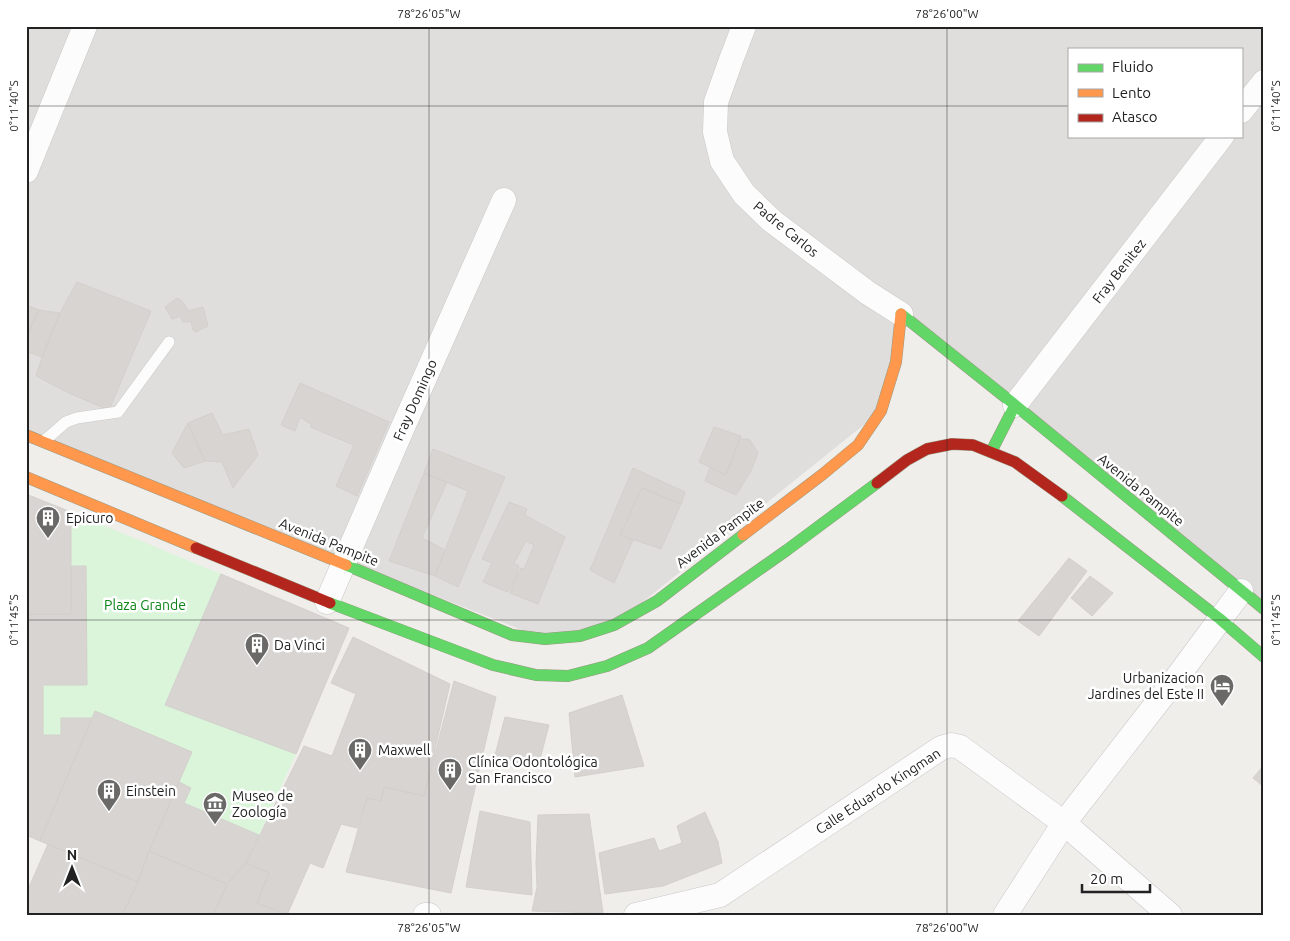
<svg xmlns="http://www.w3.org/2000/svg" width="1290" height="941" font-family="Ubuntu,sans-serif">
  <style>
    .residential { fill: #dfdedc; fill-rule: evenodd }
    .park { fill: #daf5da }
    .building { fill: #d7d4d2; stroke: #d3d0cc }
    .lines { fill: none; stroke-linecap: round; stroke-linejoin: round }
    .lane-casing { stroke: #c9c8c7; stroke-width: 12 }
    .street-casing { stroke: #c9c8c7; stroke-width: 25 }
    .fast-casing { stroke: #999a82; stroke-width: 12 }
    .slow-casing { stroke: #999a82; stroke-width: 12 }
    .jam-casing { stroke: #999a82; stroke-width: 12 }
    .lane { stroke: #fdfcfc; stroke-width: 11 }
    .street { stroke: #fdfcfc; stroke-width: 24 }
    .fast { stroke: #63d668; stroke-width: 11 }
    .slow { stroke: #ff974d; stroke-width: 11 }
    .jam { stroke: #b3261e; stroke-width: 11 }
    .ticks { fill: none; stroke: #222; stroke-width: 1; stroke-opacity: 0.45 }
    .labels { text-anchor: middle; stroke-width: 5; stroke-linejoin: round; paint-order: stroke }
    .street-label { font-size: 14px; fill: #222; stroke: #fff }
    .poi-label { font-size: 14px; fill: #222; stroke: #fff; text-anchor: start }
    .park-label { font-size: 14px; fill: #0c8416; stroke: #fff }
    .neatline { fill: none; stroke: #222; stroke-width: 2 }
    .ticks-label { font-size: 12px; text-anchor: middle; fill: #222 }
  </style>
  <rect width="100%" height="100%" fill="#f0eeeb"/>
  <path class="residential" d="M26 26H1264V609L902 315 881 411 614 625 545 639 26 435ZM1069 49H1241V136H1069Z"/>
  <path class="park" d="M71 512 221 574 165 704 296 754 259 835 184 803 191 788 179 782 192 752 95 711 92 718H61V735H43V685L87 684 86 567 71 566Z"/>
  <path class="building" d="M77 282 151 311 109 410 71 394 36 376 42 357 60 313Z
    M177 298 181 300 189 311 203 307 208 326 196 332 193 330 191 322H183L180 316 172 319 165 307Z
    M26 305 39 310 26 338Z
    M39 310 60 313 42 357 26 351V338Z
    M300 383 389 422 357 496 336 486 354 445 310 427 312 425 300 417 295 431 281 425Z
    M212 413 223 435 249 429 258 455 233 488 222 462 205 461 188 423Z
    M188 423 205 461 184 468 172 453Z
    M714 427 741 436 726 475 699 462Z
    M740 439H749L758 453 751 471 736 495 705 481 710 467 726 475Z
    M433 449 505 477 458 587 435 576 468 491 424 473Z
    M633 468 685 492 681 504 642 488 620 535 633 540 614 583 590 570Z
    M424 473 447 482 422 538 445 550 435 576 389 561Z
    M642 488 681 504 661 549 620 535Z
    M26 494 71 512V614H26Z
    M509 502 527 509 525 515 565 537 538 604 510 593 521 568 524 569 534 545 526 541 514 563 519 566 515 580 508 592 483 582 492 563 482 559Z
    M1069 558 1087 571 1039 636 1018 621Z
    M71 566H86L87 685H43V735H61V718H92L40 841 26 835V614H71Z
    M221 574 349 628 296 754 165 705Z
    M1090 576 1113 593 1092 616 1071 598Z
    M353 637 450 684 424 796 384 787 381 801 367 798 357 828 341 824 323 868 310 863 287 915 257 903 269 873 246 863 304 746 332 756 356 694 331 683Z
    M454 681 496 697 451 893 346 872 367 798 381 801 384 787 424 796Z
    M622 695 644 766 575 777 569 713Z
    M95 711 192 752 149 851 138 882 40 841Z
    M505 717 549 725 538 767 494 759Z
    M1264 765V787L1253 778Z
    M179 782 191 788 184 803 259 835 246 863 227 884 149 851Z
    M480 811 530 822 532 895 466 887Z
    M705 812 718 842 722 863 663 886 605 894 599 853 654 838 659 851 682 843 677 826Z
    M589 814 603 913 532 911 537 887 536 863 538 815Z
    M48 844 138 882 122 915H26V894Z
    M149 851 227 884 213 915H122L138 882Z
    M246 863 269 873 257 903 279 912 278 915H213L227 884Z"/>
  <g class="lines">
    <defs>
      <path id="lane" d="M44 441 66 422 77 418 118 412 169 342"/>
      <path id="street" d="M744 26 731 60 716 102 715 132 722 161 744 194 772 221 868 293 901 314
        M1241 111 1264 82
        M26 171 85 26
        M1015 405 1222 136
        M327 602 403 427 504 200
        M425 915H429
        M636 915 720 895 941 748 951 745 960 747 1064 823 1170 915
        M1005 915 1064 823 1181 672 1241 591"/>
      <path id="fast" d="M901 314 1015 405 1264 609
        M991 452 1015 405
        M1062 496 1220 619 1264 657
        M346 565 512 635 545 639 580 636 614 625 657 601 743 535
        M330 603 493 665 536 675 568 676 607 666 648 648 787 550 877 483"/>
      <path id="slow" d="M26 435 346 565
        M26 477 196 548
        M743 535 823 474 858 445 881 411 896 362 901 314"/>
      <path id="jam" d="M877 483 907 460 927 449 952 444 973 445 1015 462 1062 496
        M196 548 330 603"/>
    </defs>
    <use href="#lane" class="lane-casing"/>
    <use href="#street" class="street-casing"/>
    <use href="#fast" class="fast-casing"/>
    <use href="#slow" class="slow-casing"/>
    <use href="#jam" class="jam-casing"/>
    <use href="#lane" class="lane"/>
    <use href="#street" class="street"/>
    <use href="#fast" class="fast"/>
    <use href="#slow" class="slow"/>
    <use href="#jam" class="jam"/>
  </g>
  <path class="ticks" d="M429 26V915M947 26V915M26 106H1069M1241 106H1264M26 620H1264"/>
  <defs>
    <symbol id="building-pin" viewBox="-11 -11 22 30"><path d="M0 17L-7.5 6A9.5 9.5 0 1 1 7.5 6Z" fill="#6a6968" stroke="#fff"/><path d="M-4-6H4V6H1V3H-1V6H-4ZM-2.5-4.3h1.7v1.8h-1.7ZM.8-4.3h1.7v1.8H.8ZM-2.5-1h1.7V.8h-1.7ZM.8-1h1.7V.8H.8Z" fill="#fff"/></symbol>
    <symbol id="hotel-pin" viewBox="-11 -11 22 30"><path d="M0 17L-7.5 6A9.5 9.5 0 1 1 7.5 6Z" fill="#6a6968" stroke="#fff"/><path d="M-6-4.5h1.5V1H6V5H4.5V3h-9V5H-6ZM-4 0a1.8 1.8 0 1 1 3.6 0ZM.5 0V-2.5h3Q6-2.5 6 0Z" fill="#fff"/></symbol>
    <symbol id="museum-pin" viewBox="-11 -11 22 30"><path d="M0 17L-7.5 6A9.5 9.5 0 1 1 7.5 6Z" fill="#6a6968" stroke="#fff"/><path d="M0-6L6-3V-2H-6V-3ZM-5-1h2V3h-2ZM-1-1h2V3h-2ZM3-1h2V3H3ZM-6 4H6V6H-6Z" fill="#fff"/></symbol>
  </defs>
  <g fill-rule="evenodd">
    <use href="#building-pin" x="34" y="504" width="28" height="38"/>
    <use href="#building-pin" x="243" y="631" width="28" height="38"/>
    <use href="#hotel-pin" x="1208" y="672" width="28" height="38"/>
    <use href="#building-pin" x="346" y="736" width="28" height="38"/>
    <use href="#building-pin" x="436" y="756" width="28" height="38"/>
    <use href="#building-pin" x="95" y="777" width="28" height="38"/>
    <use href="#museum-pin" x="201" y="790" width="28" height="38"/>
  </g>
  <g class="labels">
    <g class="street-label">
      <text transform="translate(786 229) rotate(39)" y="5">Padre Carlos</text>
      <text transform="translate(1119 271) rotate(-52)" y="5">Fray Benitez</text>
      <text transform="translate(415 400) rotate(-66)" y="5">Fray Domingo</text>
      <text transform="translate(1141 490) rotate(39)" y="5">Avenida Pampite</text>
      <text transform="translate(720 533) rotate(-37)" y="5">Avenida Pampite</text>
      <text transform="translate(329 542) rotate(22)" y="5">Avenida Pampite</text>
      <text transform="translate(878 791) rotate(-33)" y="5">Calle Eduardo Kingman</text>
    </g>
    <g class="poi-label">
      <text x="66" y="523">Epicuro</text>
      <text x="274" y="650">Da Vinci</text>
      <text x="1204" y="683" text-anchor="end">Urbanizacion<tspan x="1204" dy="16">Jardines del Este II</tspan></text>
      <text x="378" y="755">Maxwell</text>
      <text x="468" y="767">Clínica Odontológica<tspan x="468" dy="16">San Francisco</tspan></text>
      <text x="126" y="796">Einstein</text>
      <text x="232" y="801">Museo de<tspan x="232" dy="16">Zoología</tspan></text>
    </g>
    <g class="park-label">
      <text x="145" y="610">Plaza Grande</text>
    </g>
  </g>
  <rect width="1290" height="941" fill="none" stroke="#ffffff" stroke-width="55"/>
  <rect x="1068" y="48" width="175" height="90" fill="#ffffff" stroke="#a7a7a7"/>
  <rect x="1078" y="64" width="25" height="8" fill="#63d668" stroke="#a7a7a7"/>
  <text x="1112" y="72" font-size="15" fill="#222222">Fluido</text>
  <rect x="1078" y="89" width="25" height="8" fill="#ff974d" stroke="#a7a7a7"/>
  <text x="1112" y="98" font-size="15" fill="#222222">Lento</text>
  <rect x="1078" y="114" width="25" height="8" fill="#b3261e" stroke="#a7a7a7"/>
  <text x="1112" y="122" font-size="15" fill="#222222">Atasco</text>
  <g transform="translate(72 868)" stroke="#ffffff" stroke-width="4" paint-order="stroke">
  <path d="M0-4L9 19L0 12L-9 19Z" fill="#222222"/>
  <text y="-8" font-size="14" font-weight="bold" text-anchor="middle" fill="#222222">N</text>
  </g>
  <path d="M1082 884v8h68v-8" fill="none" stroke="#222222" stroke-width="2.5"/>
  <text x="1090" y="884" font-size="15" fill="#222222" stroke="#ffffff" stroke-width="4" paint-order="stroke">20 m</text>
  <rect x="28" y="28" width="1234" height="886" class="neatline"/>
  <g class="ticks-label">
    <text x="429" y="18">78°26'05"W</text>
    <text x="947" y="18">78°26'00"W</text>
    <text transform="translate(14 106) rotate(-90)" y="4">0°11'40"S</text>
    <text transform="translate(1276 106) rotate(-90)" y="4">0°11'40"S</text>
    <text transform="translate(14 620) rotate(-90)" y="4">0°11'45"S</text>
    <text transform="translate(1276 620) rotate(-90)" y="4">0°11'45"S</text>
    <text x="429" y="932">78°26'05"W</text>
    <text x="947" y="932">78°26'00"W</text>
  </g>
</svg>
